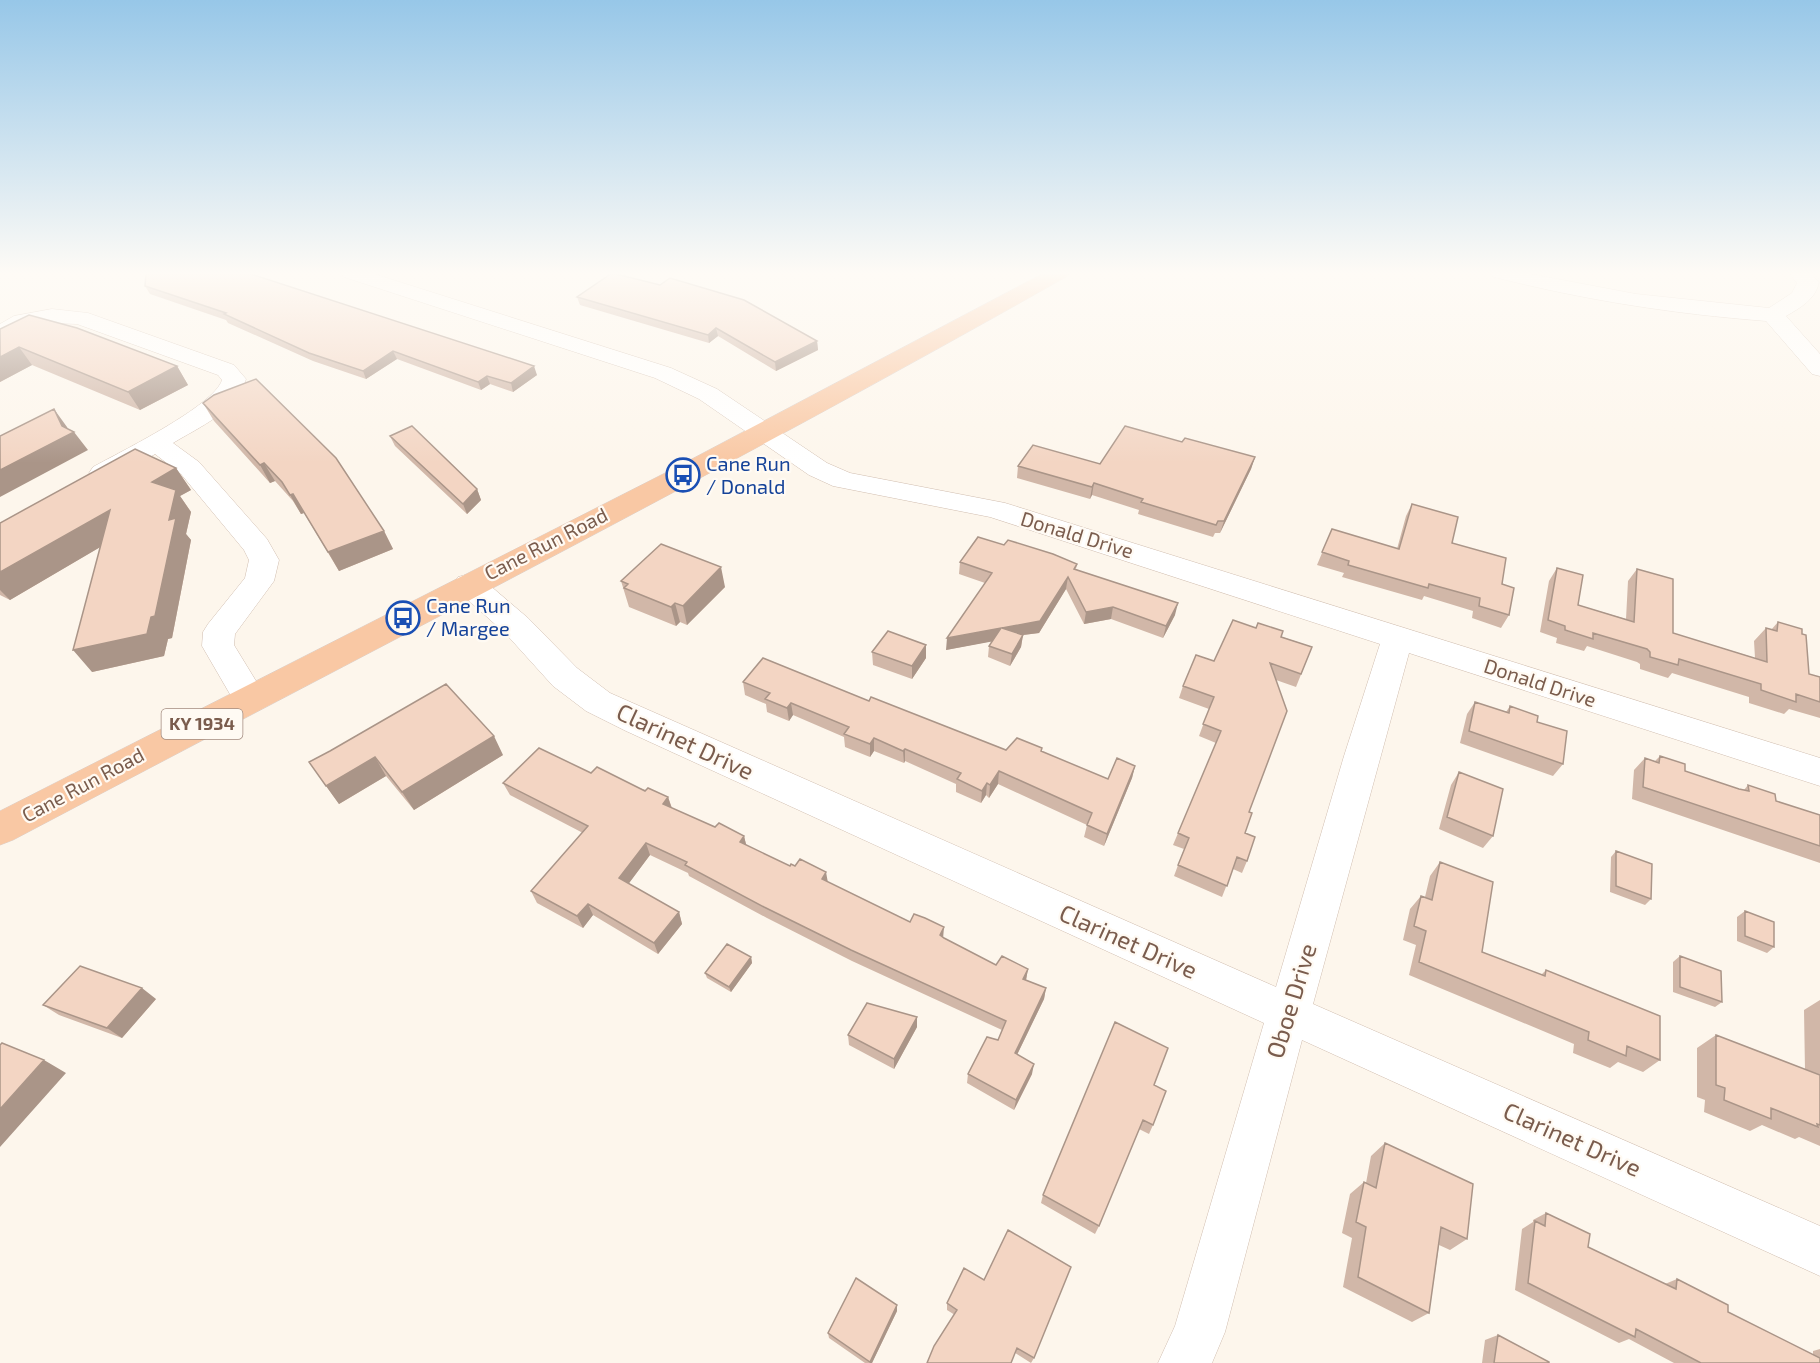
<svg xmlns="http://www.w3.org/2000/svg" width="1820" height="1363" font-family="'Exo 2',sans-serif">
  <style>
    .lines { fill: none; stroke-linecap: round; stroke-linejoin: round }
    .minor-casing { stroke: #d1beb0; stroke-width: 1 }
    .trunk-casing { stroke: #dad1cd; stroke-width: 1 }
    .minor { fill: #fff; fill-rule: evenodd }
    .trunk { fill: #f9c8a4; fill-rule: evenodd }
    .wall { fill: #d1b7a8 }
    .shaded-wall { fill: #aa9588 }
    .building { fill: #f3d5c3; stroke: #aa9588; stroke-width: 1.5 }
    .labels { text-anchor: middle; stroke-width: 4.5; stroke-linejoin: round; paint-order: stroke }
    .shield { fill: #fffaf3; stroke: #a28b7f; stroke-width: 1.5 }
    .shield-label { font-size: 18px; font-weight: bold; fill: #7a5c4d }
    .transit-label { font-size: 20px; fill: #164399; stroke: #fffaf3; text-anchor: start }
    .street-label { font-size: 20px; fill: #7a5c4d; stroke: #fffaf3 }
    .near-street-label { font-size: 24px; fill: #7a5c4d; stroke: #fffaf3 }
  </style>
  <rect width="100%" height="100%" fill="#fdf6ec"/>
  <g class="lines">
    <defs>
      <path id="minor" d="M341 273H371L671 368 717 389 827 463 850 473 1005 503 1820 758V786L1409 653 1313 1004 1820 1226V1276L1302 1040 1225 1332 1212 1363H1158L1175 1326 1264 1023 626 731 586 711 553 686 506 634 458 591 454 584 458 577 469 574 480 577 528 618 577 668 610 693 1276 987 1344 756 1380 644 990 517 833 486 809 475 699 399 655 378 344 277Z
        M1491 273H1525L1636 294 1769 308 1792 293 1797 283 1789 273H1810L1819 282C1816 299 1800 308 1786 316L1820 354V376L1812 374 1766 321C1674 314 1584 300 1494 277Z
        M52 309 88 313 234 365 246 379C238 411 199 427 173 443L199 462 267 539 279 560 274 581 235 634 234 645 267 699 262 708 250 712 238 708 202 646 203 632 208 624 245 578 249 560 244 550 181 474 155 454C136 465 114 484 93 479L89 473 93 467C120 452 214 406 222 380L218 375 77 324 52 323 28 327 0 340V324L14 316Z"/>
      <path id="trunk" d="M1044 273H1069L1066 277C720 473 365 654 13 840L0 845V811L673 469Z"/>
    </defs>
    <use href="#minor" class="minor-casing"/>
    <use href="#trunk" class="trunk-casing"/>
    <use href="#minor" class="minor"/>
    <use href="#trunk" class="trunk"/>
  </g>
  <path class="wall" d="M145 286 537 375 513 392 490 384 481 390 397 359 366 379 313 361 228 323 226 320 150 294Z
    M577 297 817 341 818 350 776 371 718 336 709 343 580 305Z
    M0 329 177 366 188 385 140 410 32 365 0 382Z
    M203 403 384 531 393 549 339 571 304 513 301 514 293 501 275 481 270 483 214 421Z
    M390 436 477 489 481 500 467 514 395 446Z
    M1182 442 1255 457 1251 469 1220 533H1215L1213 537 1138 514 1139 510 1092 495 1090 499 1017 478 1018 466 1100 464Z
    M176 468 191 490 180 496 191 512 186 534 191 540 172 638 168 639 164 656 92 672 100 547 10 600 0 595V523Z
    M1412 504 1452 543 1502 584 1509 615 1501 628 1472 618 1473 611 1424 596 1422 600 1342 577 1344 573 1317 565 1332 529 1397 549 1406 516Z
    M1004 545 1077 564 1076 569 1175 615 1163 638 1111 619 1084 624 1066 589 1039 633 1023 635 1021 647 1010 666 988 657 989 646 992 641 946 650 985 583 959 574 960 562Z
    M1557 568 1578 605 1626 619 1628 581 1637 569 1673 633 1755 658 1754 641 1766 628 1771 630 1778 622 1802 634 1809 674 1820 677V718L1789 709 1784 714 1749 703V697L1672 673 1668 678 1640 669V664L1637 662 1587 646 1584 651 1556 643 1557 638 1540 632 1549 581Z
    M621 581 725 587 687 625 680 622 676 626 629 607Z
    M1256 628 1312 647 1296 687 1276 680 1245 833 1247 861 1242 873 1233 869 1222 897 1174 876 1184 849 1173 845 1216 743 1199 736 1209 709 1179 698 1183 686Z
    M926 645V658L912 679 873 665 872 652Z
    M743 682 869 701 1006 750 1042 748V752L1108 779 1135 766 1132 778 1104 846 1084 837 1087 825 998 784 989 798 986 795 981 803 956 792V784L905 761 904 763 874 751 870 757 845 747 844 737 793 715 789 721 767 712 766 704 745 695Z
    M1475 702 1506 712 1510 706 1537 722 1563 764 1553 776 1460 743 1467 714Z
    M503 755 414 810 386 776 339 804 309 762Z
    M1660 756 1685 771 1739 789 1744 790 1748 785 1776 801 1820 815V863L1632 799 1634 770 1645 758 1655 761Z
    M1459 772 1493 836 1483 848 1439 829 1451 785Z
    M591 773 668 797 672 808 715 827 744 836 746 845 790 866 827 882 996 965 1028 969 1026 980 1046 988 1044 999 1017 1055 1032 1074 1014 1110 967 1083 968 1074 998 1040 1002 1030 852 961 767 918 689 876 688 873 650 855 628 884 679 912 682 924 658 954 593 915 583 928 537 903 531 891 583 833 510 795 503 783Z
    M1616 851 1651 899 1645 905 1610 892 1611 857Z
    M1440 862 1482 952 1541 975 1546 970 1660 1060 1643 1072 1618 1062 1610 1068 1573 1053 1574 1044 1409 975 1416 945 1403 940 1410 909 1421 896 1425 897 1430 876Z
    M1745 911 1774 947 1767 953 1737 941V917Z
    M1680 956 1722 1002 1715 1007 1673 992V962Z
    M751 957 752 963 731 992 707 978 705 973Z
    M156 999 122 1038 59 1015 43 1005Z
    M1820 1000V1146L1799 1137 1795 1139 1762 1125 1750 1131 1704 1112 1705 1100 1697 1097V1048L1716 1035 1805 1070 1804 1010Z
    M917 1017V1027L894 1069 849 1045 848 1035Z
    M1154 1085 1153 1125 1149 1134 1139 1129 1099 1226 1095 1234 1041 1203 1043 1195Z
    M1385 1143 1467 1239 1450 1250 1439 1245 1429 1313 1412 1322 1343 1287 1352 1238 1342 1233 1350 1194 1364 1182 1366 1183 1371 1156Z
    M1546 1213 1588 1247 1665 1284 1677 1279 1728 1312 1813 1355V1351L1820 1349V1363H1674L1629 1339 1619 1343 1515 1290 1522 1229 1533 1222V1220Z
    M947 1303 1034 1358 1031 1363 947 1310Z
    M897 1305V1311L872 1363H865L829 1338 828 1333Z
    M1498 1335 1549 1363H1482L1485 1340Z"/>
  <path class="shaded-wall" d="M716 328 718 336 709 343 708 335Z
    M817 341 818 350 776 371 775 362Z
    M19 347 32 365 0 382V357Z
    M393 351 397 359 366 379 363 371Z
    M177 366 188 385 140 410 128 392Z
    M534 366 537 375 513 392 511 383Z
    M487 376 490 384 481 390 478 382Z
    M54 409 67 427 70 434 74 432 88 450 0 497V470L62 426Z
    M1255 457 1251 469 1220 533 1224 521Z
    M264 463 275 481 270 483 260 465Z
    M176 468 191 490 180 496 191 512 186 534 191 540 172 638 168 639 164 656 92 672 73 650 169 520 152 482Z
    M1094 483 1092 495 1090 499 1092 487Z
    M477 489 481 500 467 514 463 504Z
    M293 494 304 513 301 514 290 495Z
    M110 510 126 532 10 600 0 590V572Z
    M384 531 393 549 339 571 328 552Z
    M721 567 725 587 687 625 683 606Z
    M1068 577 1066 589 1039 633 1023 635 1021 647 1010 666 1012 654 1002 628Z
    M675 603 680 622 676 626 671 607Z
    M1178 603 1175 615 1163 638 1166 626Z
    M1113 607 1111 619 1084 624 1086 612Z
    M1001 628 1000 640 946 650 947 638Z
    M926 645V658L912 679V666Z
    M791 703 793 715 789 721 787 708Z
    M494 736 503 755 414 810 402 792Z
    M874 738V751L870 757V744Z
    M905 749V761L904 763 903 751Z
    M375 757 386 776 339 804 326 786Z
    M1135 766 1132 778 1104 846 1107 834Z
    M999 771 998 784 989 798 990 785Z
    M987 783 986 795 981 803 982 791Z
    M668 797 672 809 663 804Z
    M744 836 747 848 740 842Z
    M646 843 650 855 624 890 619 878Z
    M826 872 828 883 822 879Z
    M588 904 593 915 583 928 577 916Z
    M679 912 682 924 658 954 654 943Z
    M944 927 943 939 940 935Z
    M751 957 752 963 731 992 729 987Z
    M1028 969 1026 980 1023 979Z
    M142 988 156 999 122 1038 107 1028Z
    M1046 988 1044 999 1013 1063 1015 1053Z
    M917 1017V1027L894 1069V1059Z
    M44 1060 66 1073 0 1147V1109Z
    M1034 1064 1032 1074 1014 1110 1016 1100Z
    M897 1305V1311L872 1363H870V1362Z"/>
  <path class="building" d="M146 273H248L534 366 511 383 487 376 478 382 393 351 363 371 309 353 224 314 226 313 145 286Z
    M612 273 660 285 670 278 744 300 817 341 775 362 716 328 708 335 577 297Z
    M29 315 77 328 177 366 128 392 19 347 0 357V329Z
    M256 379 336 458 384 531 328 552 293 494 290 495 282 482 264 463 260 465 203 403 214 395Z
    M54 409 62 426 74 432 0 470V436Z
    M412 426 477 489 463 504 390 436Z
    M1125 426 1182 442 1185 438 1255 457 1224 521H1218L1216 525 1141 502 1143 499 1094 483 1092 487 1018 466 1033 445 1100 464Z
    M135 449 176 468 152 482 176 490 169 520 176 518 155 616 151 617 147 634 73 650 110 510 0 572V523Z
    M1412 504 1458 517 1452 543 1506 558 1502 584 1514 588 1509 615 1479 606 1480 598 1429 584 1428 588 1348 565 1349 561 1322 552 1332 529 1399 549Z
    M978 537 1004 545 1008 540 1053 554 1077 564 1074 569 1178 603 1166 626 1113 607 1086 612 1068 577 1040 621 1002 628 1023 635 1012 654 989 646 1001 628 947 638 992 573 960 562Z
    M661 544 721 567 683 606 675 603 671 607 624 588 628 584 621 581Z
    M1557 568 1583 575 1578 605 1634 622 1637 569 1673 579V633L1767 662 1766 628 1777 631 1778 622 1802 629V634L1806 635 1809 674 1820 677V702L1796 694V702L1761 690V684L1679 659 1678 665 1650 657V652L1647 649 1593 633V639L1565 630V626L1548 620Z
    M1233 620 1256 628 1258 623 1283 631 1281 637 1312 647 1301 674 1270 663 1287 711 1249 812 1252 813 1245 833 1255 837 1247 861 1237 857 1227 886 1178 865 1189 838 1178 833 1221 731 1203 724 1214 697 1183 686 1196 655 1214 661Z
    M888 631 926 645 912 666 872 652Z
    M763 658 869 701 871 697 1006 750 1017 738 1042 748 1041 751 1108 779 1117 758 1135 766 1107 834 1087 825 1092 813 999 771 990 785 987 783 982 791 957 779 961 773 905 749 903 751 874 738 870 744 844 734 849 727 791 703 787 708 765 699 770 693 743 682Z
    M446 684 494 736 402 792 375 757 326 786 309 762 330 751Z
    M1475 702 1509 713 1510 706 1538 716 1537 722 1567 731 1563 764 1469 731Z
    M539 748 591 773 597 767 645 791 648 788 668 797 663 804 715 827 719 823 744 836 740 842 790 866 791 864 795 866 800 859 826 872 822 879 910 922 914 914 925 918 944 927 940 935 944 938 996 965 1002 956 1028 969 1023 979 1046 988 1015 1053 1034 1064 1016 1100 968 1074 987 1037 998 1040 1006 1021 851 950 764 907 685 865 687 862 646 843 619 878 679 912 654 943 588 904 577 916 531 891 588 826 503 783Z
    M1660 756 1685 764V771L1739 789 1749 791 1748 785 1775 794 1776 801 1820 815V846L1643 787 1645 758 1659 763Z
    M1459 772 1503 789 1493 836 1447 817Z
    M1616 851 1652 864 1651 899 1616 886Z
    M1440 862 1493 882 1482 952 1545 976 1546 970 1660 1016V1060L1627 1046 1626 1056 1588 1040 1589 1032 1419 962 1426 931 1414 926 1421 896 1432 900Z
    M1745 911 1774 922V947L1745 936Z
    M727 944 751 957 729 987 705 973Z
    M1680 956 1721 971 1722 1002 1680 987Z
    M80 966 142 988 107 1028 43 1005Z
    M867 1003 917 1017 894 1059 848 1035Z
    M1115 1022 1168 1048 1154 1085 1166 1091 1153 1125 1143 1120 1099 1226 1043 1195Z
    M1716 1035 1820 1075V1125L1817 1124 1818 1127 1771 1108V1119L1724 1100 1725 1088 1716 1085Z
    M2 1043 44 1060 0 1109V1045Z
    M1385 1143 1473 1184 1467 1239 1441 1227 1429 1313 1358 1277 1366 1227 1356 1222 1364 1182 1376 1188Z
    M1546 1213 1590 1234 1588 1247 1676 1289 1677 1279 1728 1305V1312L1820 1358V1363H1701L1636 1329 1635 1337 1528 1283 1535 1221 1545 1226Z
    M1008 1230 1071 1267 1034 1358 1017 1348 1011 1363H927L934 1346 957 1310 947 1303 964 1268 984 1280Z
    M856 1278 897 1305 870 1362 828 1333Z
    M1498 1335 1549 1362V1363H1494Z"/>
  <linearGradient id="sky" x2="0" y2="1"><stop stop-color="#97c7e8"/><stop offset="0.59" stop-color="#fefbf6"/><stop offset="1" stop-color="#fefbf6" stop-opacity="0"/></linearGradient>
  <rect width="1820" height="463" fill="url(#sky)"/>
  <defs>
    <symbol id="bus-ring" viewBox="-11 -11 22 22"><circle r="9.5" fill="#fffaf3" stroke="#1a4fb4" stroke-width="1.5"/><path d="M-5-6H5V4H4V6H2V4H-2V6H-4V4H-5ZM-3.5-4V0h7V-4ZM-3.5 1.2v1.5H-2V1.2ZM2 1.2v1.5H3.5V1.2Z" fill="#1a4fb4"/></symbol>
  </defs>
  <g fill-rule="evenodd">
    <use href="#bus-ring" x="664" y="456" width="38" height="38"/>
    <use href="#bus-ring" x="384" y="599" width="38" height="38"/>
  </g>
  <g class="labels">
    <rect class="shield" x="161.5" y="709" width="81" height="30" rx="4.5"/>
    <g class="shield-label">
      <text x="202" y="730">KY 1934</text>
    </g>
    <g class="transit-label">
      <text x="706" y="471">Cane Run<tspan x="706" dy="23">/ Donald</tspan></text>
      <text x="426" y="613">Cane Run<tspan x="426" dy="23">/ Margee</tspan></text>
    </g>
    <g class="street-label">
      <text transform="translate(1077 535) rotate(17)" y="7">Donald Drive</text>
      <text transform="translate(546 544) rotate(-27)" y="7">Cane Run Road</text>
      <text transform="translate(1540 683) rotate(18)" y="7">Donald Drive</text>
      <text transform="translate(83 785) rotate(-28)" y="7">Cane Run Road</text>
    </g>
    <g class="near-street-label">
      <text transform="translate(685 742) rotate(25)" y="8">Clarinet Drive</text>
      <text transform="translate(1128 942) rotate(24)" y="8">Clarinet Drive</text>
      <text transform="translate(1292 1001) rotate(-73)" y="8">Oboe Drive</text>
      <text transform="translate(1572 1140) rotate(24)" y="8">Clarinet Drive</text>
    </g>
  </g>
</svg>
